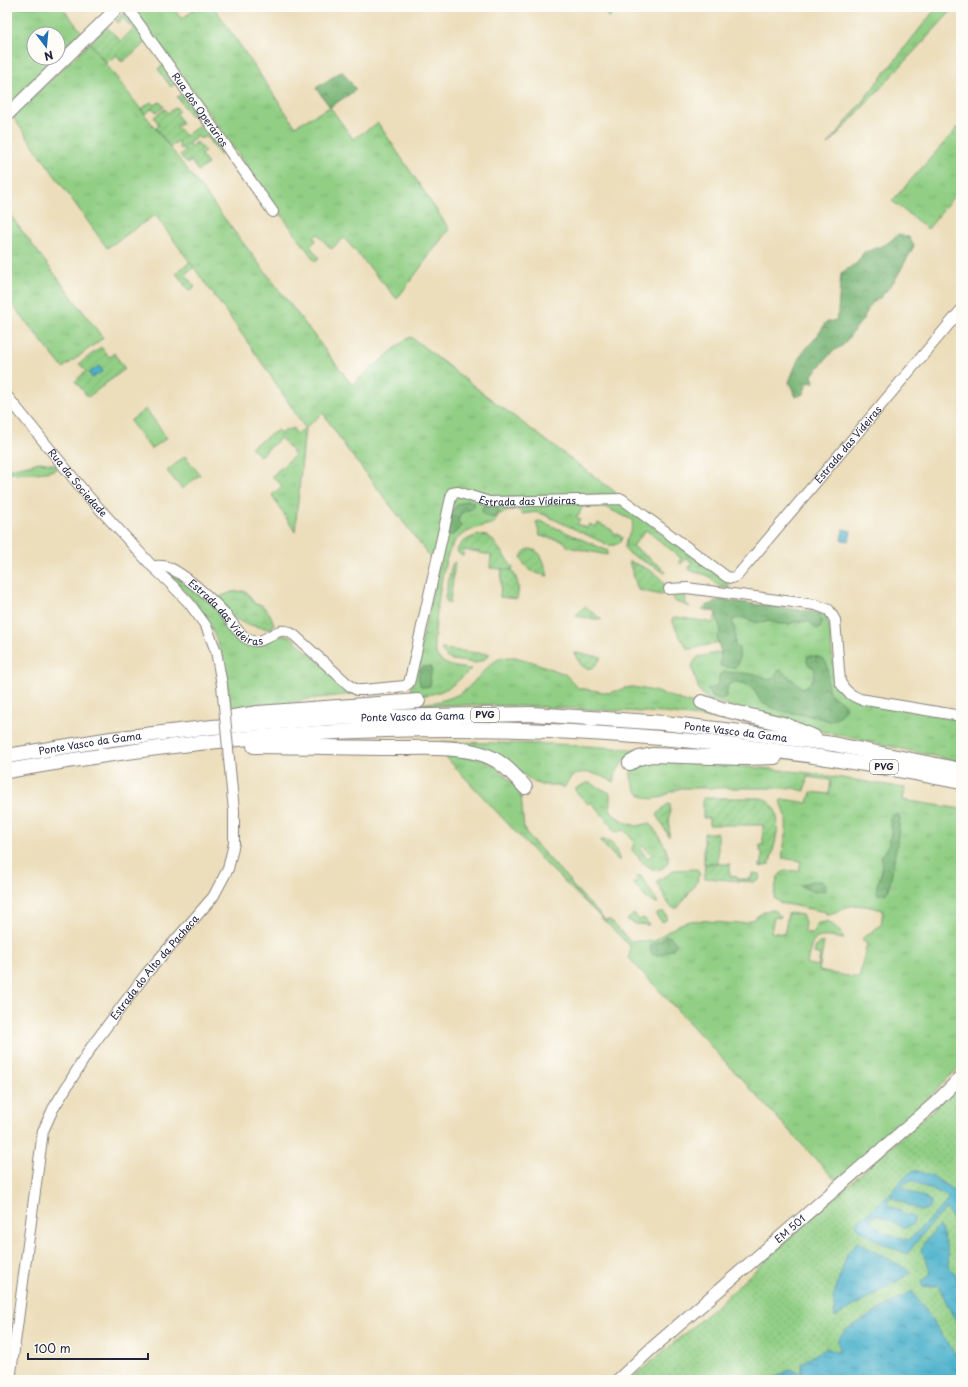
<svg xmlns="http://www.w3.org/2000/svg" width="968" height="1387" font-family="'Playpen Sans',sans-serif">
<style>
.grass{fill:url(#grass-tufts);stroke:#5a7860;fill-rule:evenodd}
.forest{fill:url(#forest-crowns);stroke:#4c6a56}
.wetland{fill:url(#wetland-marsh);stroke:#5a7860}
.park{fill:url(#park-dots);stroke:#5a7860}
.garden{fill:url(#garden-furrows);stroke:#5a7860}
.pitch{fill:#92cf85;stroke:#5a7860}
.water{fill:url(#water-ripples);stroke:#386a84;fill-rule:evenodd}
.lines{fill:none;stroke-linecap:round;stroke-linejoin:round}
.minor-casing{stroke:#87807b;stroke-width:12}
.major-casing{stroke:#87807b;stroke-width:14}
.highway-casing{stroke:#87807b;stroke-width:16}
.minor{stroke:#fff;stroke-width:10}
.major{stroke:#fff;stroke-width:12}
.highway{stroke:#fff;stroke-width:14}
.minor-bridge-casing{stroke:#87807b;stroke-width:12;stroke-linecap:butt}
.minor-bridge{stroke:#fff;stroke-width:10}
.labels{text-anchor:middle;stroke-width:4;stroke-linejoin:round;paint-order:stroke}
.shield{fill:#fdfcf7;stroke:#646373;stroke-width:1}
.shield-label{font-size:9px;font-weight:bold;fill:#22223b}
.street-label{font-size:10px;fill:#22223b;stroke:#fdfcf7}
</style>
<defs>
<pattern id="grass-tufts" width="24" height="20" patternUnits="userSpaceOnUse"><rect width="24" height="20" fill="#92cf85"/><path d="M3 7l-1-3M5 7V3M7 7l1-3M15 17l-1-3M17 17v-4M19 17l1-3" fill="none" stroke="#7eb174"/></pattern>
<pattern id="forest-crowns" width="20" height="18" patternUnits="userSpaceOnUse"><rect width="20" height="18" fill="#75b272"/><path d="M2 6a3 3 0 1 1 6 0M12 15a3 3 0 1 1 6 0" fill="none" stroke="#60905f"/></pattern>
<pattern id="wetland-marsh" width="20" height="14" patternUnits="userSpaceOnUse"><rect width="20" height="14" fill="#92cf85"/><path d="M1 5h8M5 5V1M11 12h8M15 12V8" fill="none" stroke="#7eb174"/></pattern>
<pattern id="park-dots" width="8" height="8" patternUnits="userSpaceOnUse"><rect width="8" height="8" fill="#92cf85"/><path d="M2 2h.1M6 6h.1" fill="none" stroke="#7eb174" stroke-width="1.8" stroke-linecap="round"/></pattern>
<pattern id="garden-furrows" width="10" height="10" patternUnits="userSpaceOnUse"><rect width="10" height="10" fill="#92cf85"/><path d="M-1 1l2-2M0 10L10 0M9 11l2-2" fill="none" stroke="#7eb174"/></pattern>
<pattern id="water-ripples" width="26" height="14" patternUnits="userSpaceOnUse"><rect width="26" height="14" fill="#4db2cc"/><path d="M2 4q2-2 4 0t4 0M15 11q2-2 4 0t4 0" fill="none" stroke="#4090a7"/></pattern>
</defs>
<rect width="100%" height="100%" fill="#fdfcf7"/>
<filter id="ink" filterUnits="userSpaceOnUse"><feTurbulence type="fractalNoise" baseFrequency=".025" numOctaves="2"/><feDisplacementMap in="SourceGraphic" scale="8" xChannelSelector="R" yChannelSelector="G"/><feConvolveMatrix kernelMatrix="1 2 1 2 8 2 1 2 1" color-interpolation-filters="sRGB"/></filter>
<filter id="wash" filterUnits="userSpaceOnUse"><feTurbulence type="fractalNoise" baseFrequency=".012" numOctaves="4" result="noise"/><feDisplacementMap in="SourceGraphic" scale="16" xChannelSelector="R" yChannelSelector="G"/><feGaussianBlur stdDeviation="0.9" result="paint"/><feColorMatrix in="noise" values="0 0 0 0 0 0 0 0 0 0 0 0 0 0 0 0 0 1.4 0 .05"/><feComposite in="paint" operator="in"/></filter>
<g filter="url(#wash)">
<rect width="100%" height="100%" fill="#ecdebb"/>
<!-- grass -->
<path class="grass" d="M7,7H62L84,35L7,111ZM34,34H58V58H34Z
M133,7H173L181,19L193,11L191,7H214L295,126L330,107L353,139L378,123L449,229L397,299L344,238L331,249L318,234L314,237L316,241L310,246L319,258L315,261L272,202Z
M601,7H619L609,18Z
M937,7H955L827,146Z
M90,43L352,385L405,340L411,337L484,394L614,491L617,495L489,500L456,487L434,562L347,449L323,413L305,428L295,532L272,495L282,486L272,476L295,455L281,438L260,456L251,447L278,430L280,433L293,428L296,434L305,428C258,354 207,285 155,215L107,248L12,116Z
M961,124V187L928,229L892,201Z
M7,211L103,338L63,368L7,298Z
M40,462C44,463 57,464 60,466C51,476 20,472 7,474V470Z
M457,495L622,503L728,583L730,589C725,588 719,587 715,583C712,580 711,576 706,575C698,572 696,574 688,569L692,562L686,558L681,564L679,562L681,558L646,530L633,546L663,569L666,573L628,553C618,542 636,532 632,520L605,507H582L579,515H577L576,517L580,519L577,524L587,528L589,524L596,527L598,523L612,530L613,532L622,537C621,544 615,546 608,545L545,515L537,512L521,514L522,512L516,509L499,514L494,523C480,527 465,530 455,541C441,558 436,620 434,642C434,666 453,667 471,669C451,688 442,695 413,696L411,689L454,498Z
M539,521L543,522L608,551L607,555L568,547L564,541L540,536L536,522Z
M455,562L450,603L447,602L445,597L452,564Z
M165,568L214,605L242,639L273,638L284,635L290,636L355,694L308,699L281,705L231,711C227,675 222,638 199,608C190,595 177,584 165,573Z
M685,591L686,603L690,607L676,602L673,599V596L676,592Z
M721,600L823,613C835,631 829,646 834,665C837,677 843,686 851,696L961,716V762L811,729L708,700L699,690L692,667L694,662L698,657L721,652L719,642L691,649H688L681,639L672,620L674,617H677L714,623L716,612L702,609L716,601Z
M585,606L601,619V620L575,616Z
M441,649L489,654H490L485,659L476,663L452,660L447,658Z
M515,657L533,662L565,674L578,688L610,693L625,688L633,687L654,691L750,723L664,713L542,707L488,705H413C431,703 449,701 464,691C475,683 489,661 502,658C506,657 511,657 515,657Z
M441,742L555,744L661,751L625,760L616,772L614,782C595,773 575,764 564,788L553,785H541L532,781L520,772Z
M443,754L481,759L495,766L515,785L521,795L524,829L530,838L569,880L572,885L605,920H610L630,941H655C660,936 665,933 672,929C676,927 679,924 683,923C700,916 725,926 744,923C756,921 763,906 776,911L780,917V918L774,917L771,932L784,934L788,914L790,913L802,915L805,922L804,932L814,933L816,924C820,922 824,923 828,921L839,930L844,939C815,935 813,933 807,964L818,966L820,955L814,953L816,946L819,943L824,942L819,971L859,978L867,944L862,940L863,938L881,925L883,910C873,908 862,904 851,906C841,908 837,914 826,914V912L780,903L774,898C774,894 775,890 776,885C778,870 785,870 799,871L801,861L782,858C785,836 791,821 780,801L783,799L808,803L811,792L829,794L831,780L807,777L805,791L792,788H681C674,790 668,794 661,797C642,804 631,789 631,772L636,767L649,761L720,764L810,773L905,788L903,800L961,809V1065L920,1107L836,1181L629,958L630,946L534,852Z
M586,783H590L610,793V809L615,816L629,824L637,826L650,823C655,831 667,846 668,856C669,860 668,864 664,867C651,877 640,858 632,850L634,841L624,830L615,832L611,828L613,827L591,802L588,804L576,792L575,789ZM643,846L652,854L648,858L640,849Z
M602,840C612,840 620,851 619,861L600,841Z
M697,869L700,875L697,878L698,880L678,908H673L670,906L657,883L658,880L668,875L674,870Z
M637,876H641L658,903C647,903 640,890 633,883L638,881Z
M660,912H664L667,915L666,920L662,922L655,914Z
M634,914L639,920L644,918L649,925L636,924L627,920Z"/>
<!-- forest -->
<path class="forest" d="M342,71L356,90L330,107L316,88Z
M898,234L909,237L914,246L895,280L880,298L871,304L863,319L842,346L832,352L812,375L814,382L807,383L803,394L796,397L789,382C793,372 797,360 804,351C813,340 819,336 825,323L836,320L838,312L841,273L857,263L864,252C878,248 888,245 898,234Z
M468,500L474,503L472,509L461,513L458,521L461,526L454,534L448,536L447,535L452,512L457,505Z
M483,506H497L499,512C495,520 489,518 483,514L482,510Z
M721,600L816,612C822,617 822,620 820,628L816,629L811,623L807,621L794,622L790,624H779L769,620L757,623L743,618L734,619L732,623L735,629V646L739,648C739,667 741,670 720,666L721,652L717,638L721,631L716,612L707,610L705,607L716,601Z
M808,656C841,656 820,680 831,695C833,699 838,698 841,701C843,702 844,704 845,706V710L836,719L829,721C809,713 786,715 766,705C760,702 758,697 755,691C752,683 741,683 734,682L728,685L726,696L722,699L713,698L707,689C711,688 715,688 717,685C722,678 715,673 726,672L755,674L771,680L778,671L781,670L802,688C812,684 814,679 815,669L809,665L807,660Z
M431,666L432,669L430,678L431,681L430,686L425,687L421,686C418,680 417,672 422,667Z
M898,814L900,818L897,843L889,889L886,893L877,894V885L881,875L882,856L888,847L892,830L890,824V818L893,815Z
M811,881H821L826,884V890L814,892L800,886Z
M665,936L671,937L676,943L673,949L660,955L652,954L650,951L651,945L660,941Z"/>
<!-- wetland -->
<path class="wetland" d="M244,591L250,596L255,604L262,605L270,614L274,624L270,629L245,624L234,618L217,598L232,592Z"/>
<!-- park -->
<path class="park" d="M502,568L512,570C518,580 520,588 517,599L500,597Z
M704,833H718V864H704Z
M961,1084V1380H630L711,1311L808,1221Z"/>
<!-- garden -->
<path class="garden" d="M123,13H126L147,42L122,62L117,55L106,63L90,43L107,27L121,41L133,29L123,18L117,23L115,20Z
M163,65L176,83L171,87L158,69Z
M183,93L225,152L220,155L206,136L200,139L198,136L188,144L190,147L197,142L205,151L201,155L208,164L198,171L191,161L187,164L180,155L185,151L183,148L181,149L178,145L180,144L178,141L170,147L156,128L159,125L154,117L165,109L168,113L176,107L179,111L176,113L182,123L177,127L185,136L200,125L193,115L191,116L177,97Z
M151,102L154,105L160,102L164,107L156,112L153,108L145,114L141,109Z
M190,262L194,267L185,274L195,287L189,291L176,273Z
M101,347L109,357L114,353L125,369L88,397L75,381L86,371L79,364Z
M480,535L487,536L492,539L513,568L512,570L490,568L491,555L479,553V552L464,550L463,556L459,554L457,551C460,541 471,537 480,535Z
M528,549C543,549 544,564 548,576C535,573 525,571 521,557L524,552Z
M629,561C643,567 667,574 665,593L661,595L638,590Z
M574,653H577L602,657L594,667C583,672 579,662 574,653Z
M703,798H759C761,798 766,799 768,801C786,815 774,845 770,863L768,865L760,867V864H762V852L760,851V845H763V825H709V818H703Z
M670,803V804L669,837L657,815L665,806Z
M705,864H730V876L738,877L739,879H751L752,873L759,874L760,877L759,880L754,882L704,878Z"/>
<!-- pitch -->
<path class="pitch" d="M146,409L167,438L151,449L130,421Z
M185,456L200,475L182,489L167,471Z"/>
<!-- water -->
<path class="water" d="M99,366L103,371L92,378L89,373Z
M843,529L851,531L849,541L841,540Z
M914,1170C933,1175 946,1185 961,1196V1232L957,1233L953,1219L946,1209L929,1226L907,1254L879,1242L856,1227L857,1221L868,1214L872,1209L889,1195L901,1180ZM910,1180L948,1197L946,1203L909,1240L887,1234L870,1221L872,1216L876,1214L905,1228L911,1226L914,1221L913,1217L892,1207L887,1204L888,1199L892,1197L921,1211L930,1208L931,1201L906,1190L903,1186L905,1183Z
M939,1226L943,1234L948,1252L949,1265L951,1270L955,1273L961,1293V1328L953,1316L938,1285L923,1287L921,1281L928,1277L931,1272L921,1250L923,1244Z
M857,1242L912,1272L835,1317L833,1298L847,1254Z
M912,1291L961,1362V1380H770L790,1370L802,1373V1363L826,1348L839,1353L838,1339L847,1329Z"/>
</g>
<g filter="url(#ink)">
<g class="lines">
<!-- minor casing -->
<g class="minor-casing">
<g id="minor">
<path id="s1" d="M127,7L273,212"/>
<path id="s2" d="M7,396L87,495L152,566L172,585L189,603L206,626L216,651L222,685"/>
<path id="s3" d="M152,566C157,566 163,565 167,567C184,573 214,601 226,615C232,622 238,633 246,638C263,649 272,628 286,631C288,631 292,634 294,635L350,686L357,690H363L405,686L409,683L411,675L452,493L458,492L489,502L622,499L727,577L732,578L737,576L961,310"/>
<path d="M669,589L687,588L816,605L829,610L835,620L840,682C845,691 850,695 860,699L961,716"/>
<path id="s4" d="M10,1380L43,1131L53,1109L92,1046L146,974L213,897L228,869L234,843V811L231,780"/>
</g>
</g>
<!-- major casing -->
<g class="major-casing">
<g id="major">
<path d="M7,115L118,7"/>
<path id="s5" d="M618,1380L651,1349L935,1103L961,1077"/>
</g>
</g>
<!-- highway casing -->
<g class="highway-casing">
<g id="highway">
<path d="M702,702L722,709L783,724L814,737"/>
<path d="M233,717L258,713L418,701"/>
<path d="M254,746C302,746 349,748 397,748C424,748 461,746 485,755C502,761 513,774 525,787"/>
<path id="s6" d="M7,756L111,739L213,727L331,718L532,714L664,723L733,731L833,744L961,770"/>
<path d="M630,763L639,758L652,755L743,758L775,757"/>
<path d="M7,771C110,753 214,739 318,733C534,720 750,739 961,782"/>
</g>
</g>
<!-- minor -->
<use href="#minor" class="minor"/>
<!-- major -->
<use href="#major" class="major"/>
<!-- highway -->
<use href="#highway" class="highway"/>
<!-- minor-bridge casing -->
<g class="minor-bridge-casing">
<path id="minor-bridge" d="M222,685L231,780"/>
</g>
<!-- minor-bridge -->
<use href="#minor-bridge" class="minor-bridge"/>
</g>
</g>
<g class="labels">
<!-- shield labels -->
<g class="shield">
<rect x="471" y="708" width="28" height="14" rx="3"/>
<rect x="870" y="760" width="28" height="14" rx="3"/>
</g>
<g class="shield-label">
<text x="485" y="718">PVG</text>
<text x="884" y="770">PVG</text>
</g>
<!-- street labels -->
<g class="street-label">
<text dy="4" stroke="none"><textPath href="#s1" startOffset="126">Rua dos Operários</textPath></text>
<text dy="4" stroke="none"><textPath href="#s3" startOffset="991">Estrada das Videiras</textPath></text>
<text dy="4" stroke="none"><textPath href="#s2" startOffset="112">Rua da Sociedade</textPath></text>
<text dy="4" stroke="none"><textPath href="#s3" startOffset="583">Estrada das Videiras</textPath></text>
<text dy="4" stroke="none"><textPath href="#s3" startOffset="91">Estrada das Videiras</textPath></text>
<text dy="4" stroke="none"><textPath href="#s6" startOffset="408">Ponte Vasco da Gama</textPath></text>
<text dy="4" stroke="none"><textPath href="#s6" startOffset="732">Ponte Vasco da Gama</textPath></text>
<text dy="4" stroke="none"><textPath href="#s6" startOffset="84">Ponte Vasco da Gama</textPath></text>
<text dy="4" stroke="none"><textPath href="#s4" startOffset="450">Estrada do Alto da Pacheca</textPath></text>
<text dy="4" stroke="none"><textPath href="#s5" startOffset="229">EM 501</textPath></text>
</g>
</g>
<!-- margin -->
<rect width="968" height="1387" fill="none" stroke="#fdfcf7" stroke-width="24"/>
<!-- north arrow -->
<g transform="translate(46 46) rotate(164)"><circle r="19" fill="#fdfcf7" stroke="#a5a5ac"/>
<path d="M0-3L7 15L0 10L-7 15Z" fill="#1f6fb2"/>
<text y="-6" font-size="11" font-weight="bold" text-anchor="middle" fill="#22223b">N</text>
</g>
<!-- scale -->
<path d="M28 1353v6h120v-6" fill="none" stroke="#22223b" stroke-width="2"/>
<text x="34" y="1353" font-size="12" fill="#22223b" stroke="#fdfcf7" stroke-width="3" paint-order="stroke">100 m</text>
</svg>
